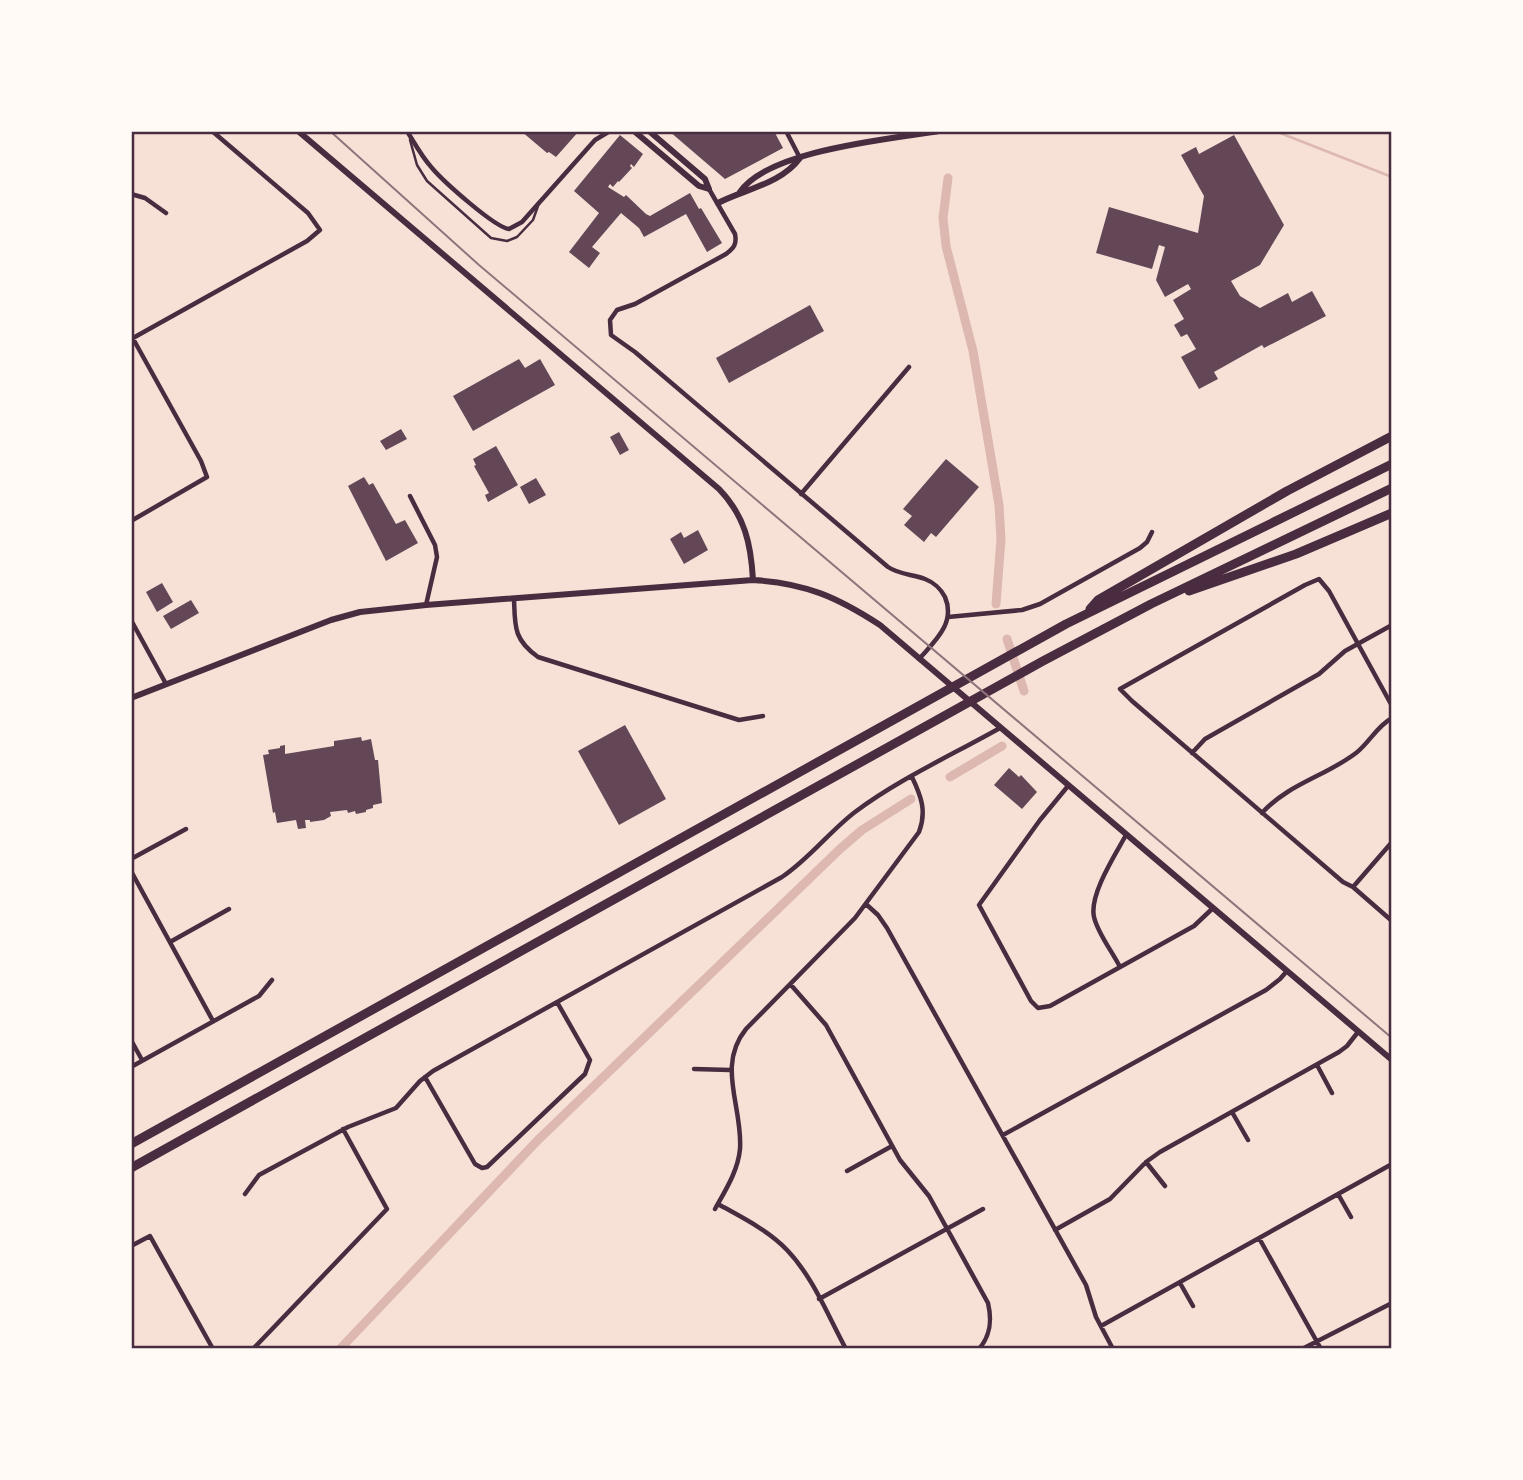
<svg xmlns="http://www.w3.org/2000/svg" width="1523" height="1480" font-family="Inter,sans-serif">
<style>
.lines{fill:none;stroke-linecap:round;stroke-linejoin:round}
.stream{stroke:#dcb8b0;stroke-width:2.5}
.canal{stroke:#dcb8b0;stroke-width:9}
.building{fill:#644757}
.service{stroke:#4a2c40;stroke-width:2.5}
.minor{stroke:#4a2c40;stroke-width:4.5}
.tertiary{stroke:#4a2c40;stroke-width:6}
.motorway{stroke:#4a2c40;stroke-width:9}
.tram{stroke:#8f747c;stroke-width:2}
.neatline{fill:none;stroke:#4a2c40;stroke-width:2.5}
</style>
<rect width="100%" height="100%" fill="#f7e1d7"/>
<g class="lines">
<!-- stream -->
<path class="stream" d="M1275,131L1392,177"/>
<!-- canal -->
<path class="canal" d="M948,178L943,218L946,246L973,351L999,505L1001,539L996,604
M1007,639L1024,691
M950,777L1002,746
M340,1349L538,1140L840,849L862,830L911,799"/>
</g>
<!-- building -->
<path class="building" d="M521,131H579L556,157L549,152L547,153Z
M669,131H774L783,148L725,179Z
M620,135L643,154L634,167L631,164L630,166L632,168L619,182L618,181L613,187L610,184L608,187L624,197L626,195L646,214L650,216L690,193L699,209L701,208L722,243L707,252L686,214L644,237L639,228L621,213L592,247L600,253L589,268L569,252L599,213L574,191Z
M1234,135L1284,225L1260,265L1231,281L1240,296L1260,308L1288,293L1292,302L1312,291L1326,316L1264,348L1262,345L1214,372L1218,379L1199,389L1181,357L1196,349L1187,334L1181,337L1174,325L1184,319L1173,300L1191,289L1188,284L1165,297L1156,280L1165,247L1159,245L1152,269L1096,253L1109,207L1198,233L1204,196L1181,155L1196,147L1199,154Z
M810,305L824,331L729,383L716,358Z
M519,359L525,368L540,359L555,385L473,431L453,396Z
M401,429L407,439L386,450L380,441Z
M619,432L629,450L620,455L610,437Z
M496,446L518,485L488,502L485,495L489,493L474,466L476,465L473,459Z
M946,459L979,487L936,537L931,533L924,542L904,525L912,516L903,509Z
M364,477L369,485L373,483L396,524L405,520L418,543L386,561L348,486Z
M536,478L546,495L529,504L520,487Z
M698,530L708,550L684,564L670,539L681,532L684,538Z
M162,583L173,602L157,612L146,592Z
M191,600L199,613L171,629L163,616Z
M625,725L666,799L619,825L578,751Z
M361,737L362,741L371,739L375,760H378L382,803L373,805V808L366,810V812L356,814L355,811L348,813L347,810L330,812L331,816L324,820L310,822V820H305L306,828L298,829L296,820L277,823L275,812L273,813L263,755L269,754L268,750L280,748V746L285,745V754L334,746V741Z
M1009,768L1019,777L1021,775L1037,792L1022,809L994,785Z"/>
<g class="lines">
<!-- service -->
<path class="service" d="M410,140L417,165L427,181L491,238L507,241L517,237L533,220L538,206"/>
<!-- minor -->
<path class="minor" d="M407,131C415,144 422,157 432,168C443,181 494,227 509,229L522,222L595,140L610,131
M786,131L800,158
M709,189L735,234C737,244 734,248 726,254L635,304L617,310L610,320L611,335L635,352L888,567C900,575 912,574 925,579C933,582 941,589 945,597C956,623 935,641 919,659
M131,194L145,198L166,213
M131,335L201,461L207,477L131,521
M133,338L307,241L320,230L308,213L212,131
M801,494L909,367
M410,496L435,545L437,557L426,605
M514,598C515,626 513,639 538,657L739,720L763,716
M948,617L1022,610L1040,604L1140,548L1147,542L1152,532
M131,620L166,684
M1392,706L1329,591L1319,579L1305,585L1120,689L1132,701L1343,882L1353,887L1392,921
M1192,753L1205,739L1319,674L1345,651L1392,625
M1068,786L1040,820L979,905L1031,1001L1038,1008L1050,1006L1194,926L1213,908
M1262,813C1288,784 1326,776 1356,753C1370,742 1376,727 1392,718
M131,859L186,829
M131,871L213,1021
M1353,887L1392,842
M867,905L878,915L887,928L1086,1285L1096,1317L1113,1349
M170,942L229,909
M1120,967C1112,951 1098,934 1094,917C1089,895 1115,855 1126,835
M791,985L826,1025L900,1160L929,1196L988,1303C992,1320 991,1335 979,1349
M131,1040L142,1060
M1317,1065L1332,1093
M131,1067L259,996L272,980
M694,1069L730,1070
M425,1077L475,1164L482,1168L487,1167L585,1074L590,1060L557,1002
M1232,1112L1248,1140
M1003,1135L1266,990L1280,979L1287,971
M1146,1162L1165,1186
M847,1171L892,1146
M245,1194L259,1175L348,1127L396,1108L420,1081L433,1071L782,877C809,859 829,832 855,812C899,779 952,755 1000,728
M1338,1194L1351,1217
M718,1204C741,1217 768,1230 787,1250C813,1277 828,1316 846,1349
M715,1209C725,1191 738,1171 740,1149C743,1107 716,1066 746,1029L855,918L919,832C927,811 921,796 912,777
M1055,1230L1110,1199L1146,1162L1160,1152L1339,1052L1347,1046L1358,1032
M1259,1238L1321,1349
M131,1246L150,1236L213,1349
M1180,1283L1193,1306
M819,1299L983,1209
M1101,1326L1392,1164
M253,1349L387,1209L343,1129
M1302,1349L1392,1303"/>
<!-- tertiary -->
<path class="tertiary" d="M298,131L719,489C745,516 751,544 753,580
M634,131L699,186L709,189
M649,131L705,179L709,189
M740,192C768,150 890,139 939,131
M718,203C745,189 781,184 800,158
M131,698L331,620L360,612L426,605L753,580C805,583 837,597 880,625L1392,1060"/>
<!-- motorway -->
<path class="motorway" d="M1189,591L1296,554L1392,513
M1090,609L1098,600L1287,491L1392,436
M131,1144L1066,624L1392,464
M131,1168L1043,661L1151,604L1392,488"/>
<!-- tram -->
<path class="tram" d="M330,131L479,265L1392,1038"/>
</g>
<!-- border -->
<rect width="1523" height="1480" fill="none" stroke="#fffaf5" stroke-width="266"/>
<rect x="133" y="133" width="1257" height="1214" class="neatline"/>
</svg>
